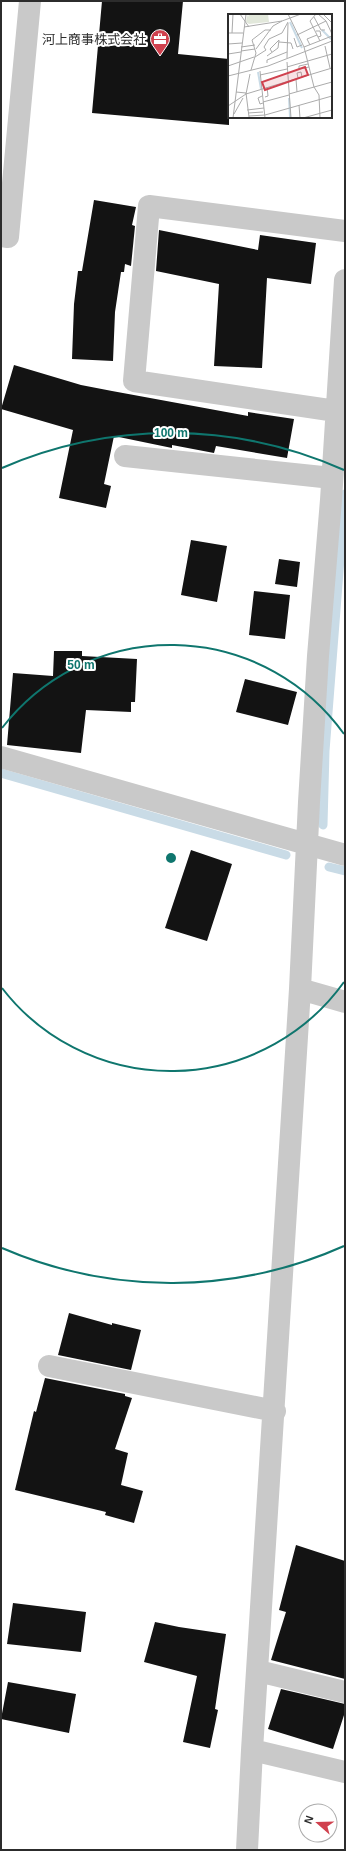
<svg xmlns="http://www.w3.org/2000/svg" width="346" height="1851" font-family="Helvetica,'Noto Sans JP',sans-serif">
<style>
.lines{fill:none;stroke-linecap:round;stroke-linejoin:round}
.stream{stroke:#c9dbe6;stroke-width:9}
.building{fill:#131313}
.minor{stroke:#c9c9c9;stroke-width:22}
.ring{fill:none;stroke:#0f766e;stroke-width:2}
.labels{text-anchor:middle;stroke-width:4;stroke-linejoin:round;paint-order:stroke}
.poi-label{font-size:13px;fill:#2c2c2c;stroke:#fff;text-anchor:end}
.inset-river{fill:none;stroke:#c9dbe6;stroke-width:2}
.inset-road{fill:none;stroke:#ababab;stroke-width:1}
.view{fill:#d0414e;fill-opacity:0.15;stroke:#d0414e;stroke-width:2}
.inset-edge{fill:none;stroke:#2c2c2c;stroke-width:2}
.centre{fill:#0f766e;stroke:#fff;stroke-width:2}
.ring-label{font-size:12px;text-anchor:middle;font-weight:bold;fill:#0f766e;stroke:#fff;stroke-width:4;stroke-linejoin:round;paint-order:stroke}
</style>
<rect width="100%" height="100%" fill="#fff"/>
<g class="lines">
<!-- stream -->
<path class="stream" d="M1,773L286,855
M323,825L325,751L345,494
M329,867L345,871"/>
</g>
<!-- building -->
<path class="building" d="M102,1H183L178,54L229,59V125L92,113Z
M94,200L136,207L132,225L135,226L131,266L125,264L124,272H121L115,312L113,361L72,359L74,304L78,271H82Z
M159,230L258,250L260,235L316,243L311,284L267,278L262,368L214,366L219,284L156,271Z
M14,365L81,385L112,391L248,416V412L294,419L287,458L216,446L214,453L172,445V448L114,436L104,484L111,486L106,508L59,498L73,430L1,409Z
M191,540L227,546L217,602L181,595Z
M279,559L300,562L297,587L275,584Z
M254,591L290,595L285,639L249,635Z
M54,651H82V656L137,659L135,702H131V712L86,710L81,753L7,745L13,673L53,676Z
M245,679L297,692L288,725L236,712Z
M191,850L232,864L207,941L165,928Z
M69,1313L112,1325V1323L141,1330L131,1370L58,1355Z
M45,1378L125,1394V1396L132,1398L115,1449L128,1453L121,1485L143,1491L134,1523L105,1515L106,1512L15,1490L34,1411L36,1412Z
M296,1545L345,1561V1679L271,1660L286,1612L279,1610Z
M13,1603L86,1612L81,1652L7,1644Z
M155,1622L179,1627L226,1634L215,1709L218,1710L210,1748L183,1742L197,1676L144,1662Z
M8,1682L76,1694L69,1733L1,1719Z
M281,1689L345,1704V1712L333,1749L268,1729Z"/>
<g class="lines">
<!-- minor -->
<path class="minor" d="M1,236L8,237L30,1
M336,411L134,381L149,206L345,231
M125,456L332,478
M1,757L345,855
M300,989L345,1002
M49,1366L275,1411
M258,1671L345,1692
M252,1750L345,1772
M247,1850L252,1750L300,989L309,802L318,656L331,500L345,280"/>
</g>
<!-- distance rings -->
<g class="ring">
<path d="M344 982A213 213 0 0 1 2 988M2 728A213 213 0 0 1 344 734"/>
<path d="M344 1246A425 425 0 0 1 2 1248M2 468A425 425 0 0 1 344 470"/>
</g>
<!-- icons -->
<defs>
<g id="office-pin" transform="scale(1)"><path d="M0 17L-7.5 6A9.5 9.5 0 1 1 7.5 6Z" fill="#d0414e" stroke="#fff"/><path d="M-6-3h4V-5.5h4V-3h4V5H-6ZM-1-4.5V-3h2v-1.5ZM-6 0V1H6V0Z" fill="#fff"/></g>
</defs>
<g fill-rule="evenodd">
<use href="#office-pin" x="160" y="39"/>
</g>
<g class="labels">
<!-- poi labels -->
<g class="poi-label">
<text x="146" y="44">河上商事株式会社</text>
</g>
</g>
<!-- overview -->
<g transform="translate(228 14)">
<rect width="104" height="104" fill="#fff"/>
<path d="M19,0L20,3L21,0H40L41,8L21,10L18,8Z" fill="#e2e8db"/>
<path class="inset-river" d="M62,8L74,34M94,16L103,25M30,58L33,75M61,84L62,103"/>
<path class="inset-road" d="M12,0L21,13M60,0L76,33L86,73L91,81L92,104M88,0L82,7L92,27M90,0L98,7L104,20M95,0L104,9M86,3L93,16H97M16,13L54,7L73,0M88,17H92L93,22L90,23M0,19H15M4,19L5,0M69,21L98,7M66,24L69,33L74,31M51,28L63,29L65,35M0,30L14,29M82,31L79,25L89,21M97,32L102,54M13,33L27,31M76,33L104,22M28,35L45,12L54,7M13,37L27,35M0,40L13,38M39,42L50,34L51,26L42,35L44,38M27,43L38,36L36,33L41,25L54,19L60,8M59,44L60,9M59,48L63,104M39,49V46L59,38M80,50L71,52V55L81,53M0,52L26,43M59,53L104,40M23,56L28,39L24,26L37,16H43M32,57L37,104M32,61L59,55M0,62L40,52L104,27M70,64L69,59L73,58L74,63M68,65L69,78M8,78L18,79L21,103M18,80L104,54M61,80L104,68M34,82L30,84L32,90L35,89M37,83L40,82L39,73M35,88L61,81M71,91L72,104M0,92L18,80L22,60M19,96L36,94M20,99L35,98M6,100L15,84M21,102L37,101L104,82M5,104L18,0M75,104L104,96"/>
<path class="view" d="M77,53L80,61L37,76L34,68Z"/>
<rect width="104" height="104" class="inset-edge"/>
</g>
<circle cx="171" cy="858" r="6" class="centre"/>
<g class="ring-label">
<text x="171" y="437">100 m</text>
<text x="81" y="669">50 m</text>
</g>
<!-- border -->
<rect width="346" height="1851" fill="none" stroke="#2c2c2c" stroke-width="4"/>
<!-- north arrow -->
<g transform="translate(318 1823) rotate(290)"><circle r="19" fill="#ffffff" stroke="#ababab"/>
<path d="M0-3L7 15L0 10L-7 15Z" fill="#d0414e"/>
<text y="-6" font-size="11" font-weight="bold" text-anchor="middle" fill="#2c2c2c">N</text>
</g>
</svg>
